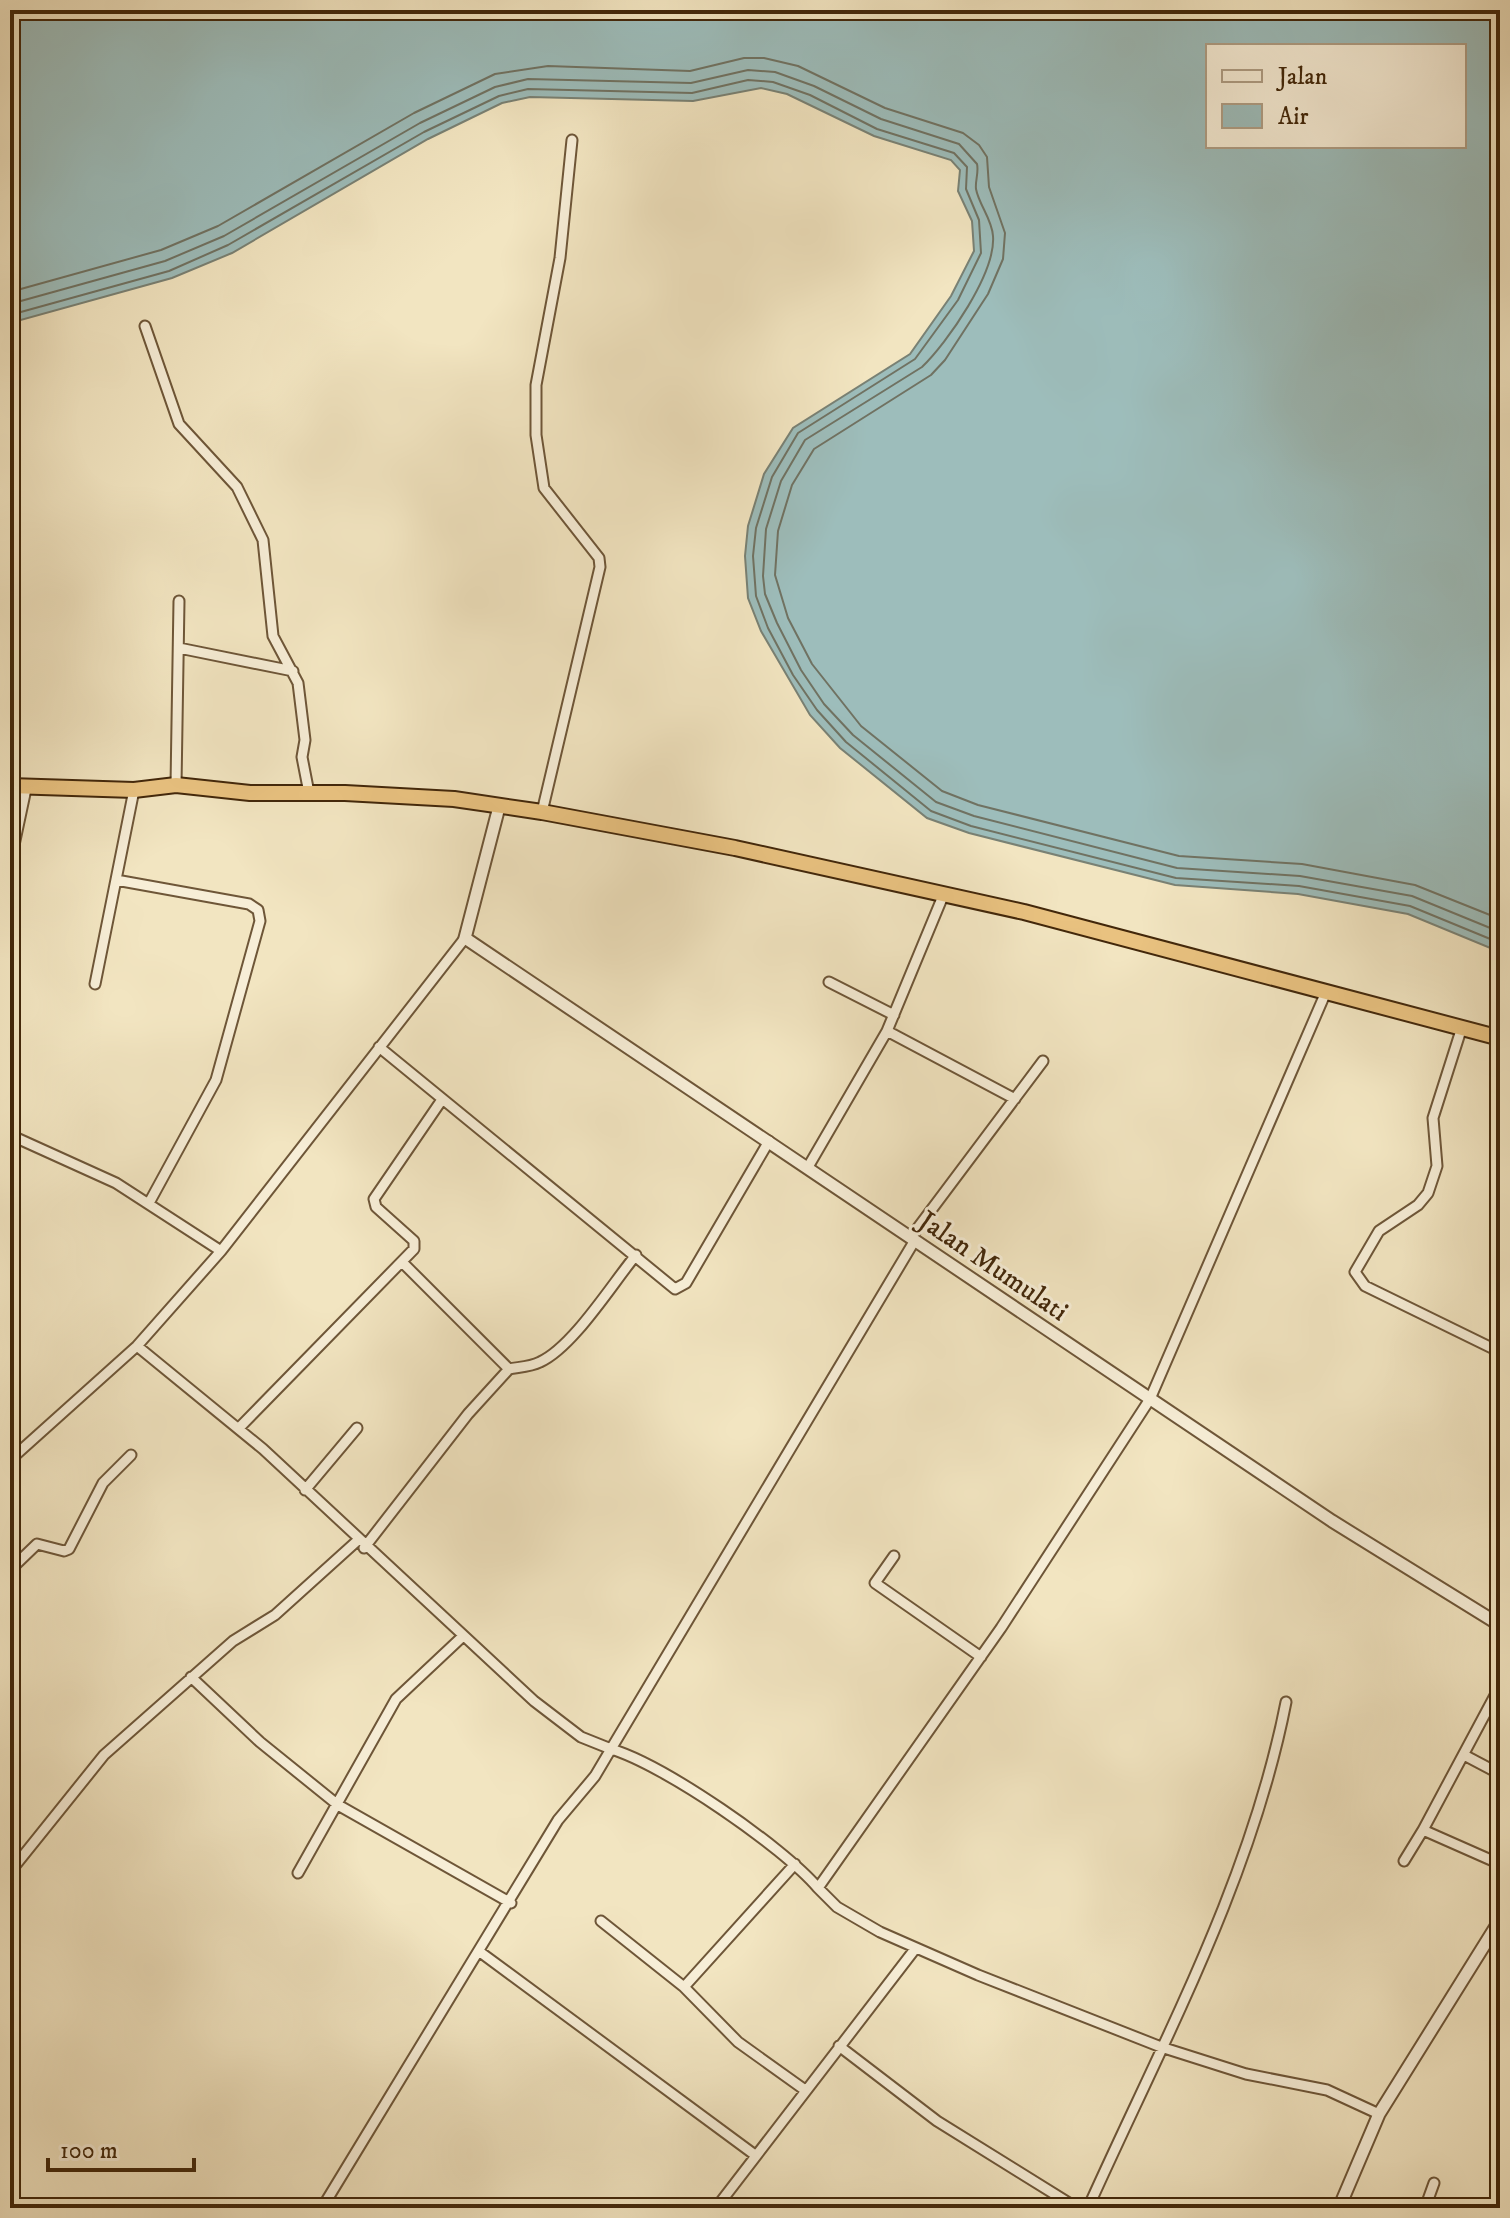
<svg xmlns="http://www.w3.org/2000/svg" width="1510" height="2218" font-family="'IM FELL DW Pica',serif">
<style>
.water{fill:#9dbdbb;stroke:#798174;stroke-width:2;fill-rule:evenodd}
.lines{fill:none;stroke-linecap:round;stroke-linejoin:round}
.shore{stroke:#707262;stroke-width:2}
.minor-casing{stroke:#6e5638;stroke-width:13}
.tertiary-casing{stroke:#6e5638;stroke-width:15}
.trunk-casing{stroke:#42270a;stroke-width:18}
.minor{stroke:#f7eed7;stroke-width:9}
.tertiary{stroke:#f7eed7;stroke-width:11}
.trunk{stroke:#e9c280;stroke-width:14}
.labels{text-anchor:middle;stroke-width:6;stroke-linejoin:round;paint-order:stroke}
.street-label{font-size:28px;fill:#42270a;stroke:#f7eed7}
</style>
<rect width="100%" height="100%" fill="#f2e5c1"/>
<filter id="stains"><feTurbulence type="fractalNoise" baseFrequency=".0025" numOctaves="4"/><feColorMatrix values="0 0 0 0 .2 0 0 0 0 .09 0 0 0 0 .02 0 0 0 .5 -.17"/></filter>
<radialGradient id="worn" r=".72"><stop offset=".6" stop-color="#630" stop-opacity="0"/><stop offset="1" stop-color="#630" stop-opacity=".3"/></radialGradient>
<!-- water -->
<path class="water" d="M10,10H1500V952L1408,914L1298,894L1175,885L969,833L927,818L840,748L810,715L761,631L748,598L745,556L748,526L764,474L793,428L910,354L951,296L974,251L972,221L958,191L960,170L951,160L874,136L787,94L761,88L693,101L530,97L502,103L428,139L232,253L172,278L10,323ZM1208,46H1464V146H1208Z"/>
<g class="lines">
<!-- shore -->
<path class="shore" d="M10,292L161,250L218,226L414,113L495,74L548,66L690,71L744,58H764L798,66L885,108L963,133L979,145L987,157L989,187L1005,233L1003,259L988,294L945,360L931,375L814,449L792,485L778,531L775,575L788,618L812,664L861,726L942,791L978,805L1179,856L1302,864L1415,885L1500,919
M10,304L165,261L224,236L420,123L495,87L528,79L691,83L748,70L775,72L814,86L881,119L959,144L977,164C979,172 975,181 976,189C979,205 992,219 993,236C996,273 947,343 922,367L805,440L781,481L766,529L763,576L765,594L777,623L801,670L824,704L853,735L936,802L974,816L1177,868L1300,876L1412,896L1500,932
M10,315L169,271L228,245L424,132L499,96L528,89L692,93L748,80L773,82L810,95L877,129L954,153L967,167L966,189L979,220L981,253L958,300L915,359L798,433L772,477L756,528L753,556L756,596L768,628L793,675L817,710L846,742L931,811L971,826L1176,878L1299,886L1410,906L1500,943"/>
<!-- minor casing -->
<g class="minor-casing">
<path id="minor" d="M145,326L179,424L237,487L263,540L273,636L298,683L305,740L302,757L309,793
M179,648L293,671
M176,785L179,601
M542,812L600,567L599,558L544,488L536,435V385L560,258L572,140
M10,864L26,789
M116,880L249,904L258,910L260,921L216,1080L149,1203
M829,982L894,1015
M95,984L134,790
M1326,992L1150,1399L1001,1628L818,1888L837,1907L880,1932L978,1975L1161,2047L1246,2074L1327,2090L1379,2114
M1462,1027L1433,1118L1437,1166L1428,1193L1418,1205L1379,1231L1355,1272L1365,1286L1500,1352
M887,1031L1015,1099
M379,1047L675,1289L686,1283L769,1141
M10,1135L116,1183L221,1251
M808,1167L887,1031L943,896
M911,1237L1043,1061
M137,1346L263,1449L534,1701L581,1737L611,1749L915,1240
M509,1369C519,1367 530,1367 540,1362C573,1347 612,1284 636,1255
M239,1428L414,1249V1241L376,1207L374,1199L441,1101
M10,1460L137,1346L221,1251L465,938
M305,1490L357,1428
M364,1548L468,1414L509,1369L402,1262
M894,1556L875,1583L981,1657
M10,1570L37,1544L64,1551L69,1549L103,1483L131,1455
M191,1677L260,1742L338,1805L511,1903
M1500,1686L1423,1830L1500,1864
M1464,1755L1500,1774
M1404,1861L1423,1830
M10,1872L104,1755L233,1641L275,1615L357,1541
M298,1873L396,1699L462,1637
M601,1921L684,1987L738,2042L805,2090
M480,1952L755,2155
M684,1987L795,1864
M839,2046L937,2121L1077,2208
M322,2208L558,1820L595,1776L611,1749C664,1765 782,1846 818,1888
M716,2208L915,1949
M1088,2208C1162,2043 1251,1881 1286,1702
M1425,2208L1434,2183"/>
</g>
<!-- tertiary casing -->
<g class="tertiary-casing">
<path id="tertiary" d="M499,807L465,938L1332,1521L1500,1625
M1339,2208L1379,2114L1500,1920"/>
</g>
<!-- trunk casing -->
<g class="trunk-casing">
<path id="trunk" d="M10,786L134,790L176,785L250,793H345L454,799L542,812L735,848L1024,912L1500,1038"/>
</g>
<!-- minor -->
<use href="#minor" class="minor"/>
<!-- tertiary -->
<use href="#tertiary" class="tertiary"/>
<!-- trunk -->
<use href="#trunk" class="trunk"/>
</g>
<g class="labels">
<!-- street labels -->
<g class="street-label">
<text transform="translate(994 1265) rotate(34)" y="10">Jalan Mumulati</text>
</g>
</g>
<!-- margin -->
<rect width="1510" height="2218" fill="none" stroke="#f2e5c1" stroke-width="40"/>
<rect x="12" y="12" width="1486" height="2194" fill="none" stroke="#42270a" stroke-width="4"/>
<rect x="20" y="20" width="1470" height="2178" fill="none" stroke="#42270a" stroke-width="2"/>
<!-- legend -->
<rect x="1206" y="44" width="260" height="104" fill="#f7eed7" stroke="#af9e85" stroke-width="2"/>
<rect x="1222" y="70" width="40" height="12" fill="#f7eed7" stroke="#af9e85" stroke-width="2"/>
<text x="1278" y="84" font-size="24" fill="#42270a">Jalan</text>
<rect x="1222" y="104" width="40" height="24" fill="#9dbdbb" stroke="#af9e85" stroke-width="2"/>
<text x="1278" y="124" font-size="24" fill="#42270a">Air</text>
<!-- scale -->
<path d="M48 2158v12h146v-12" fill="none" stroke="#42270a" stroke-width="4"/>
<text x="60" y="2158" font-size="24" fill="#42270a" stroke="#f7eed7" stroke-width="6" paint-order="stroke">100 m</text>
<rect width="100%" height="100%" filter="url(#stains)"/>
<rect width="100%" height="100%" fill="url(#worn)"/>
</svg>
